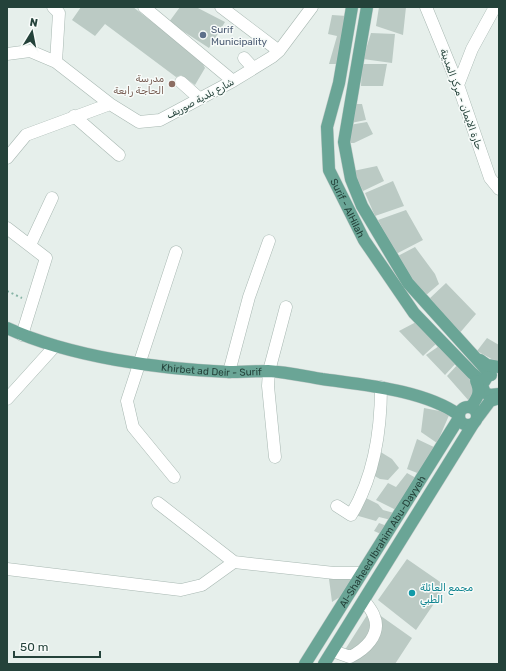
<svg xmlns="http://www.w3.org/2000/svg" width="506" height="671" font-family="Rubik,'Noto Sans Arabic',sans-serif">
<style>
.building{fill:#bbcac4}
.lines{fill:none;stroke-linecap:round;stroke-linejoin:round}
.minor-casing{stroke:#a8b8b2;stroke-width:13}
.major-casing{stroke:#c2cac8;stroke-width:13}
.path{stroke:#86b3a5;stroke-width:2;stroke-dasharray:2 3;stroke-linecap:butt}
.minor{stroke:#fff;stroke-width:12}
.major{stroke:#6aa596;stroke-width:12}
.service-dot{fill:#5c6f8a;stroke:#f7fbf9;stroke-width:1.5}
.education-dot{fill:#8d6e63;stroke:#f7fbf9;stroke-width:1.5}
.culture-dot{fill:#0f9aa8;stroke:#f7fbf9;stroke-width:1.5}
.labels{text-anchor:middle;stroke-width:3;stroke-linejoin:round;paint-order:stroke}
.service-label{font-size:10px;fill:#4e5e75;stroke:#f7fbf9;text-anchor:start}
.education-label{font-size:10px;fill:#785e54;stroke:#f7fbf9;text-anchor:end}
.street-label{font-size:10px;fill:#24423a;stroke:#f7fbf9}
.culture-label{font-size:10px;fill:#0d838f;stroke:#f7fbf9;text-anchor:start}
</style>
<rect width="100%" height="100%" fill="#e6efeb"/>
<!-- building -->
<path class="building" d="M81,7H133L201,60L205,68L195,85L181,75L176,77L105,24L95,36L72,20Z
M180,7H196L225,22L209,48L169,22Z
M379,7H406L403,35L376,26Z
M332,15L347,16L341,64H329L337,36L328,34Z
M371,33L395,34L392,63L363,59Z
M362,64H387L383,86H361Z
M353,104H362L366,120L351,123Z
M367,122L373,134L354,143H349V125Z
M377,166L384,181L363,191L353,171Z
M393,181L404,206L375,216L365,193Z
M406,210L423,240L396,254L378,220Z
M415,247L435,274L439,284L425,296L396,257Z
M446,283L476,314L458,335L428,300Z
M418,321L437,343L423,356L399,331Z
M487,338L499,345V363L477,351Z
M442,344L458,361L445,375L426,355Z
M459,363L477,387L469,401L447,376Z
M424,408L450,413L437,443L421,432Z
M417,439L436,448L420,474L407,469Z
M379,451L392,459L399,468L388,480L380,479L371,474Z
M407,473L416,478L398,511L376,500L388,483L396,487Z
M364,497L378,504L383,510L394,513L391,520L379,517L376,521L355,515Z
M379,523L387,526L381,534L374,531Z
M407,559L446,586L416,630L378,600Z
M352,578L343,595L332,602L329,579Z
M371,609L412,638L395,664H350L341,656Z"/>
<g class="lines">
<!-- minor casing -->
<g class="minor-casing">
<path id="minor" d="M53,7L59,13L56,62L110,104
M144,7L233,81
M221,7L279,51
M426,7L458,85L490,178L499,189
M7,54L30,51L56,62
M244,58L253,68
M181,82L200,99
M458,85L472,49L495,7
M74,116L119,155
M7,158L26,135L110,104L139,122L160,120L233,81L272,57L279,51L312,7
M7,228L46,258L22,335
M30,245L52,198
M229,372L249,297L269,241
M7,399L55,346
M275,457L268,386L269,371L286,307
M174,477L133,427L127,401L176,252
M158,503L234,562L334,573H362
M337,506L351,515C374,477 381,431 381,387
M7,569L181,590L202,585L234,562
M333,651L350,657C364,650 382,635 374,616C372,610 367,605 364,600"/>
</g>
<!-- major casing -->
<g class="major-casing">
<g id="major">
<path id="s1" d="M352,7L339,83L327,127L329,170L364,240L414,313L472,373L483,382"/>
<path d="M367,7L344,142L351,179L362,206L408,283L491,375"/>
<path id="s2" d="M7,328C70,357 159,369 229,372C242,372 255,371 268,371C286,372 304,376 322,379C364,385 424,390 459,415"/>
<path d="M480,360L487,365L499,367"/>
<path d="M487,377L482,385L485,393L490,395L499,394"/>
<circle cx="468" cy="416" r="9"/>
<path d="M471,407C478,397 481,392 476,381"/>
<path d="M478,417L490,401L499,398"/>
<path id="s3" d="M305,664L459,418"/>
<path d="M324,664L473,424"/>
</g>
</g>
<!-- path -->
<path class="path" d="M7,291L22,298"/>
<!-- minor -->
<use href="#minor" class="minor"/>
<!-- major -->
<use href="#major" class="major"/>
</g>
<!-- markers -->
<circle class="service-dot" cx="203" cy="35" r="4"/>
<circle class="education-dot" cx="172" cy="84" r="4"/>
<circle class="culture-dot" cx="412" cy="593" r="4"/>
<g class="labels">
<!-- service labels -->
<g class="service-label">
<text x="211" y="33">Surif<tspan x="211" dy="12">Municipality</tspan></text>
</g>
<!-- education labels -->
<g class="education-label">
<text x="164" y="82">مدرسة<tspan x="164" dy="12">الحاجة رابعة</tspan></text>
</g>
<!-- street labels -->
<g class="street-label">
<text transform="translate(200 98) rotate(-28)" y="4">شارع بلدية صوريف</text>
<text transform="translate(462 99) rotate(70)" y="4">حارة الايمان - مركز المدينة</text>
<text dy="4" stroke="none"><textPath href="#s1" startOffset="208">Surif - AlHilah</textPath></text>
<text dy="4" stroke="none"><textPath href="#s2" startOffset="210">Khirbet ad Deir - Surif</textPath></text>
<text dy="4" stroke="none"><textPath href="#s3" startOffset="145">Al-Shaheed Ibrahim Abu-Dayyeh</textPath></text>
</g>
<!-- culture labels -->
<g class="culture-label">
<text x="420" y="591">مجمع العائلة<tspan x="420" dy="12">الطبي</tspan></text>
</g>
</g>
<!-- border -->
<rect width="506" height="671" fill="none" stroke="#24423a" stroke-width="16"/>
<!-- north arrow -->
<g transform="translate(32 32) rotate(10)" stroke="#f7fbf9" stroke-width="3" paint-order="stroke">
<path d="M0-3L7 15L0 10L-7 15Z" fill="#24423a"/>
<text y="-6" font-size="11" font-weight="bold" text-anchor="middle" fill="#24423a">N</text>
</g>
<!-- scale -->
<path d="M14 651v6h86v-6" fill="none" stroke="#24423a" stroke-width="2"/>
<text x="20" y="651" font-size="12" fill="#24423a" stroke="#f7fbf9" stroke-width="3" paint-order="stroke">50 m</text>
</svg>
